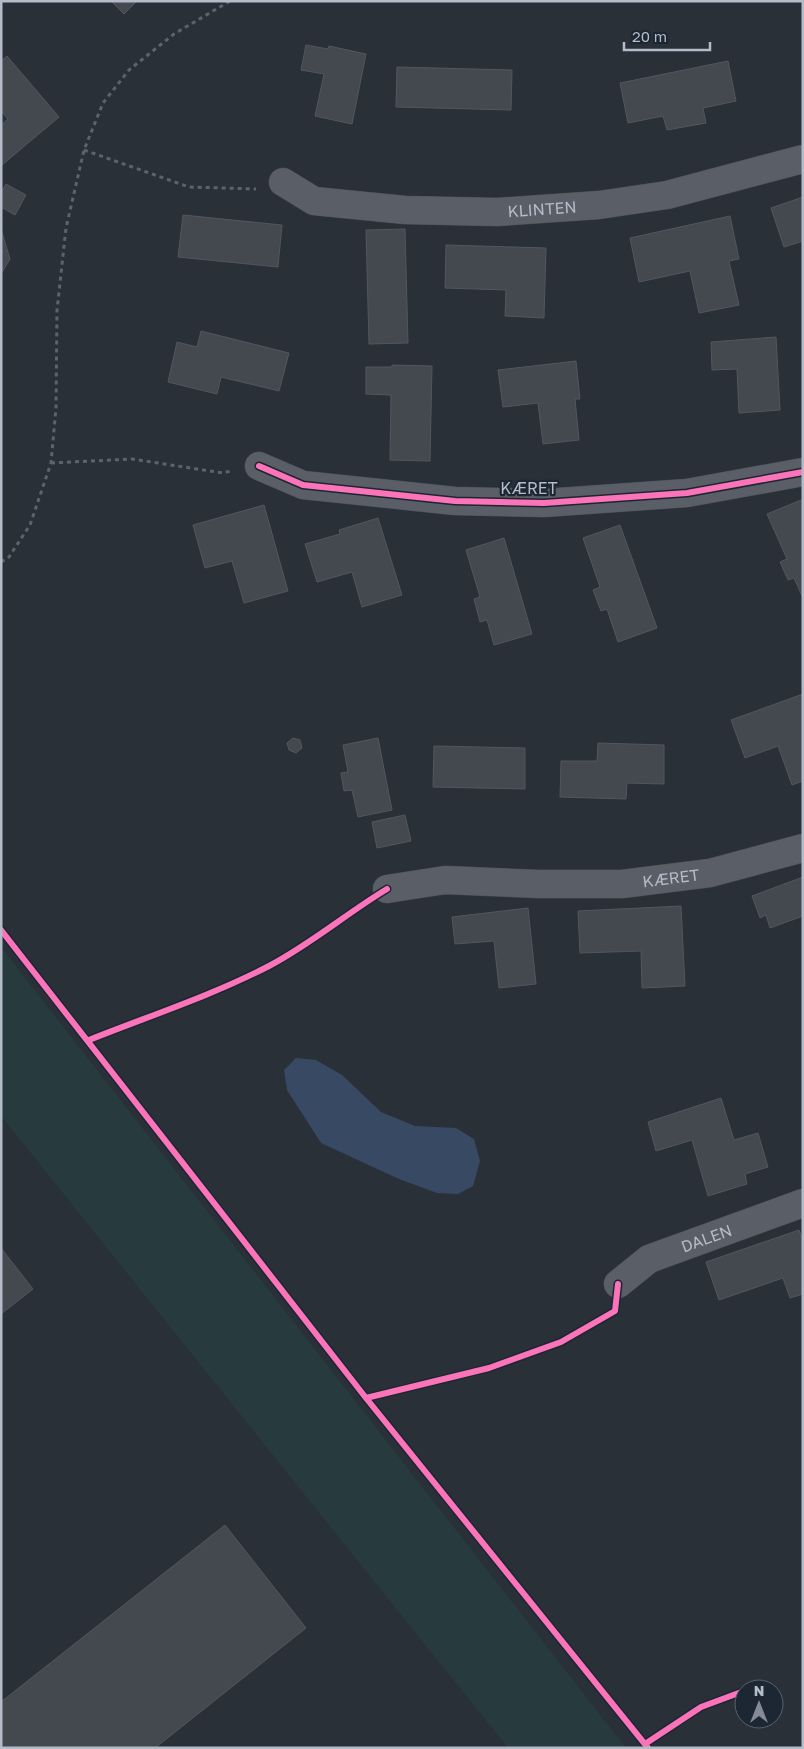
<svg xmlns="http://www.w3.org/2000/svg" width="804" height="1749" font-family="'Golos Text',sans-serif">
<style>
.green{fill:#273a3e}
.water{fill:#384963}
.building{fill:#444950;stroke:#52575f}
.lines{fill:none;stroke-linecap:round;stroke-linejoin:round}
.minor-casing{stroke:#484c53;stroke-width:29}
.path{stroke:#5d636a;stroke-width:3;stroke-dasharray:4 4;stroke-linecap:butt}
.minor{stroke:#5a5e66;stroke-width:28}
.cycleway-casing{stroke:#1d2633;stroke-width:9}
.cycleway{stroke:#fb73b8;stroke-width:6}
.labels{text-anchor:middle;stroke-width:4.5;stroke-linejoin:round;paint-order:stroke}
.street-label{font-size:16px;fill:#b4bcc9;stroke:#1d2633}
</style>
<rect width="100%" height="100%" fill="#2a3038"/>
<!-- green -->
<path class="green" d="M1,947L626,1748H508L1,1116Z"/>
<!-- water -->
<path class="water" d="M296,1058L316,1060L342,1075L381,1112L415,1126L456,1128L474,1139L480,1161L473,1186L458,1194L437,1193L399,1179L321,1143L287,1090L284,1070Z"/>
<!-- building -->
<path class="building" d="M111,1H137L124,14Z
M306,45L328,49L329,46L366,54L352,124L315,116L324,74L301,70Z
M7,56L59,117L2,165L1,125L8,119L1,111V61Z
M728,61L736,101L703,108L706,123L667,130L663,116L628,123L620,83Z
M397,67L512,70L511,110L396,107Z
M6,184L26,195L15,215L1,207V193Z
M803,197V241L784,247L771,208Z
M183,215L282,225L278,267L178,257Z
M730,216L739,259L729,261L739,305L699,313L690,271L639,282L630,238Z
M1,229L10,259L1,274Z
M405,229L408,343L369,344L366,230Z
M446,245L546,248L544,318L505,316L506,290L445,288Z
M201,331L289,353L279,391L221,377L217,394L168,382L177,342L197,347Z
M776,337L780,410L739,413L737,369L712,370L711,342Z
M576,361L580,399H575L579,440L543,444L538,403L503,407L498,370Z
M392,365L432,366L430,461L390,460L391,395L366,394V367H392Z
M801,500L803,503V598L794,578L788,580L780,562L787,559L767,514Z
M264,505L288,591L244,603L232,561L205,568L193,525Z
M378,518L402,595L362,607L352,572L317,582L305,544L340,534L339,530Z
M620,525L657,628L618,642L607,609L601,611L593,590L600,587L583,538Z
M504,538L532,634L494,645L487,620L480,622L474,599L480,597L466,550Z
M803,694V781L792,785L778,746L745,758L731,720Z
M293,738L300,740L302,748L296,753L289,750L287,743Z
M378,738L392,810L358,817L352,790L344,791L341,773L348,772L343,745Z
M598,743L664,745V784L627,783L626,799L560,797L561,761H597Z
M434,746L525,748V789L433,787Z
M405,815L411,841L377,848L372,822Z
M803,877V916L770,928L766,915L760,918L752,896Z
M681,906L685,986L642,988L641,951L580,953L578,911Z
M528,908L536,984L499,988L494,941L455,944L452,917Z
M721,1098L734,1140L758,1133L768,1167L745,1174L747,1184L708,1196L692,1140L656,1151L648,1122Z
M799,1230L803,1241V1294L790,1298L783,1278L719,1300L706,1262Z
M1,1248L33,1289L1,1314Z
M225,1525L306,1628L155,1748H1V1702Z"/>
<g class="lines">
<!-- minor casing -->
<g class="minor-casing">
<g id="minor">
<path id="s1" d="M283,182L314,201L405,210L497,212L599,205L667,195L803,159"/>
<path d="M259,466L303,485L455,501L544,503L687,493L803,472"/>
<path id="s2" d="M387,889L445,880L539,884H622L710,873L803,848"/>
<path id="s3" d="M618,1284L649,1259L803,1203"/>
</g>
</g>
<!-- path -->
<path class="path" d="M84,150L189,187L256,189
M51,463L132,459L223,473L231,471
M1,562L9,557L30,525L51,463L56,408L57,310L66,228L84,150L103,103L129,70L174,34L230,1"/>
<!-- minor -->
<use href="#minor" class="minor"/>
<!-- cycleway casing -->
<g class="cycleway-casing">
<path id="cycleway" d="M259,466L303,485L455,501L544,503L687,493L803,472
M1,930L366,1398L648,1748
M89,1040C149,1016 211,996 269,966C311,944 347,913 387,889
M366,1398L489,1368L561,1342L615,1311L618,1284
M645,1744L701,1707L744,1691"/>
</g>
<!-- cycleway -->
<use href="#cycleway" class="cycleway"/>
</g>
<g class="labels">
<!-- street labels -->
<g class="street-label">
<text dy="6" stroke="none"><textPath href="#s1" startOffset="265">KLINTEN</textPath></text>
<text x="529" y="494">KÆRET</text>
<text dy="6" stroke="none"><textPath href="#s2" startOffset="285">KÆRET</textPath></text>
<text dy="6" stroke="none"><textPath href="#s3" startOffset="101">DALEN</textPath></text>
</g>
</g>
<!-- border -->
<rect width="804" height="1749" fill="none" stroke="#b4bcc9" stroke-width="5"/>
<!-- north arrow -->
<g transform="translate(759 1704)"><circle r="24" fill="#1d2633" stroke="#59626f"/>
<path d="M0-4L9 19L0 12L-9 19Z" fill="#848b96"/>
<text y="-8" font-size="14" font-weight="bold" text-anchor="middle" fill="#b4bcc9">N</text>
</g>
<!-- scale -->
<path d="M624 42v8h86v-8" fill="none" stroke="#b4bcc9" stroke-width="2.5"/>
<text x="632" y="42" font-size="15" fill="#b4bcc9" stroke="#1d2633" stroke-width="4" paint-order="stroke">20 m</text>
</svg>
